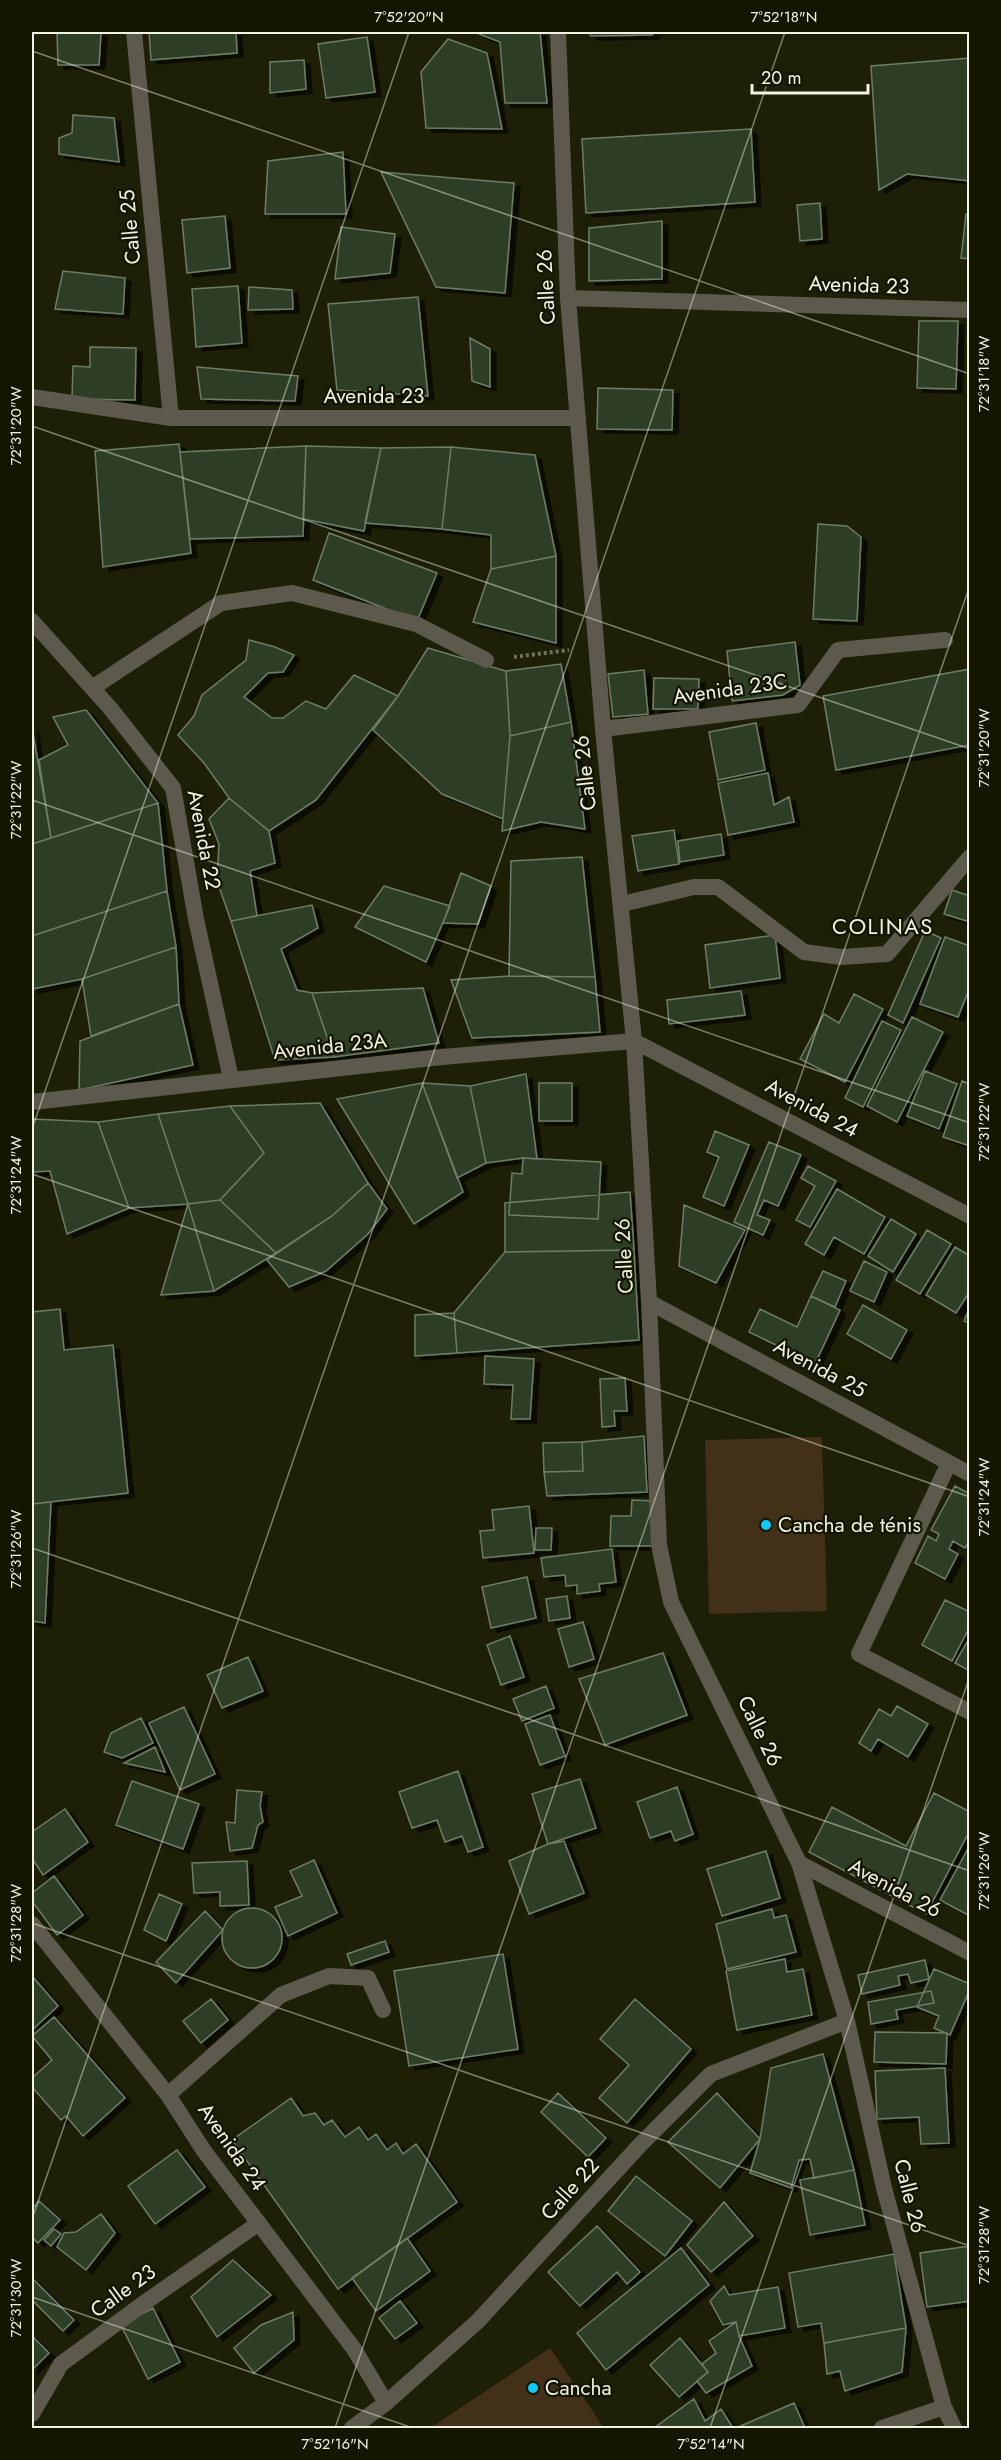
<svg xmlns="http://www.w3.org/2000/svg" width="1001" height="2460" font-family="Jost,sans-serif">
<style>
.green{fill:#433018}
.building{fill:#2e3c26;stroke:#6e7e66;stroke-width:1.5;filter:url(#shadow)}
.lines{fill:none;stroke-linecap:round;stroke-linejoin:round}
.path{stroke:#6f725c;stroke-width:4;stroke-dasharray:3 3;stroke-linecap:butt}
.minor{stroke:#5d594d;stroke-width:16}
.ticks{fill:none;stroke:#f0f3e3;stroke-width:1.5;stroke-opacity:0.45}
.poi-dot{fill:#0ccafa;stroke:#141600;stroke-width:2}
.labels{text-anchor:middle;stroke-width:4.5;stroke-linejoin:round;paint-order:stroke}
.street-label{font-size:21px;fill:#f0f3e3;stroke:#141600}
.poi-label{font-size:21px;fill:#f0f3e3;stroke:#141600;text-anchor:start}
.neighbourhood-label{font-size:22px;letter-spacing:1.5px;fill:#f0f3e3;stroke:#141600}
.neatline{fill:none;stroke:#f0f3e3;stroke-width:2}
.ticks-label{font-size:15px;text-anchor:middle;fill:#f0f3e3}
</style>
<defs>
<filter id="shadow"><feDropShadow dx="6" dy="4" stdDeviation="0" flood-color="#0009"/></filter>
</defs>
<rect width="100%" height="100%" fill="#1d2006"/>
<!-- green -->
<path class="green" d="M822,1437L827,1611L709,1614L705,1440Z
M550,2348L604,2428H430Z"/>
<!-- building -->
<path class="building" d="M57,32H101L99,65H58Z
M149,32H236L237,53L151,60Z
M478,32H540L547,103H505L500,42L479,34Z
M589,32H654L652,35L591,36Z
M367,37L375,92L326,98L318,44Z
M448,39L487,53L502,129L426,128L421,72Z
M970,58V181L907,174L879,190L871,66Z
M304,60L306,89L270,93V62Z
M73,115L114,118L119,162L59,154V138L72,133Z
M751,129L755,202L586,213L582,139Z
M343,152L346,214H265L268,161Z
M381,172L514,183L505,293L436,287Z
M820,203L822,239L800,241L797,205Z
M966,214L970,215V259L961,258Z
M225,216L230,268L187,273L182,220Z
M662,221V279L589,281V228Z
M341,227L395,234L390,273L335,279Z
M63,271L125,278L123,314L55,309Z
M238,286L242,343L196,347L192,289Z
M249,287L292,290L293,309L248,310Z
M418,297L428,396L337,390L328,304Z
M919,321H958L956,389L917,388Z
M470,338L490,349V387L472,381Z
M90,347L136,348L135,400L72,399L73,366L90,367Z
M197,367L298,376L295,401L201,399Z
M598,388L673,390L672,430L597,429Z
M179,444L191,553L103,567L95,451Z
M306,446L303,536L190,539L180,452Z
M306,446L381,448L364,531L303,519Z
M451,447L442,529L365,523L381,448Z
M451,447L535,455L556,556L491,569V535L442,529Z
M818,524L847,526L861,537L857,621L813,619Z
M329,533L437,573L417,621L313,580Z
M556,556V643L473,622L491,569Z
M249,640L275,647L294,655L283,672L268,673L244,697L272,718H283L306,701L326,709L354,675L398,696L316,800L269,831L229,798L204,763L178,735L194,716L202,695L246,660Z
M795,642L800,685L783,695L732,701L727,651Z
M428,648L506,671L510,736L503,819L442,794L373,730L398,696Z
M561,664L571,722L510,736L506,671Z
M970,669V745L836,770L823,696Z
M644,670L648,714L613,717L608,674Z
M654,678L699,679L698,709H653Z
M86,710L158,803L51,838L39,760L68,745L53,717Z
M571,722L585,829L541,822L502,831L510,736Z
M756,723L765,770L718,780L709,732Z
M32,727L51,838L32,844Z
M768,773L774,805L789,797L794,822L728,835L718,783Z
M229,798L269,831L275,863L250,871L257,916L231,921L217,881L219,844L209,819Z
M158,803L167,891L32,936V844Z
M674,830L679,864L638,871L632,836Z
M721,834L724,855L680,862L678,841Z
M582,857L595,977L509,976L511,861Z
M461,873L491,886L478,924L443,923Z
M384,886L450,906L426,962L355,927Z
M952,890L970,896V922L944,914Z
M167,891L176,947L82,979L32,989V936Z
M312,905L318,928L281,949L297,990L312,993L334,1057L275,1060L231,921Z
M925,931L941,938L903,1023L888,1015Z
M775,935L780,978L710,988L705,945Z
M945,937L970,946V987L958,1017L920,1004Z
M176,947L179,1004L91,1036L82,979Z
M509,976L595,977L600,1032L472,1038L451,980Z
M423,988L439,1043L334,1057L312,993Z
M741,991L745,1015L669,1024L667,1000Z
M854,994L883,1009L845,1082L800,1059L824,1014L839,1023Z
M179,1004L193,1065L79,1090L80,1041Z
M912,1017L943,1032L897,1122L867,1106Z
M882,1021L901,1030L863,1107L845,1098Z
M925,1071L957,1084L939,1129L907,1116Z
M526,1074L537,1159L523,1158L486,1163L470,1086Z
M962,1081L970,1084V1146L943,1137Z
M422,1083L463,1192L414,1224L337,1099Z
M422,1083L470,1086L486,1163L457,1178Z
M539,1083H572V1121H539Z
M320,1103L368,1183L332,1216L276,1253L220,1200L264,1153L230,1106Z
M230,1106L264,1153L220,1200L188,1204L158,1114Z
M158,1114L188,1204L129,1208L98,1122Z
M32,1119L98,1122L129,1208L67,1234L50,1171L32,1172Z
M715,1131L749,1145L724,1206L703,1197L719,1157L707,1152Z
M769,1142L801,1155L778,1206L764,1200L757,1215L770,1220L763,1235L734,1222Z
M523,1158L601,1162L598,1219L509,1215L512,1173L522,1174Z
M808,1166L836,1181L810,1227L796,1220L815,1186L801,1178Z
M368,1183L387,1209L368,1234L326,1271L289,1287L267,1260L332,1216Z
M837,1189L885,1217L864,1254L834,1237L824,1255L805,1244Z
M630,1192L634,1250L505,1252V1203Z
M220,1200L276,1253L214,1291L188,1204Z
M188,1204L214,1291L161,1295Z
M684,1205L745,1230L716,1283L679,1266Z
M891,1219L916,1234L893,1272L868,1256Z
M927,1230L951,1244L920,1294L896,1280Z
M955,1247L970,1256V1291L956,1313L926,1295Z
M634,1250L639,1340L457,1353L454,1313L505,1252Z
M864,1261L887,1272L874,1302L850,1291Z
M823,1271L846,1281L835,1307L811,1296Z
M811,1296L840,1310L815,1364L749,1332L760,1309L797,1327Z
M863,1305L907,1330L891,1359L847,1334Z
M970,1307V1324L964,1321Z
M60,1309L64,1350L113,1345L128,1493L32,1504V1312Z
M454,1313L457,1353L415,1356V1315Z
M485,1356L534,1359L530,1419H511L513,1385L484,1384Z
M625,1378L627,1411H614L615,1426L602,1427L600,1379Z
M644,1436L647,1492L547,1496L544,1472L583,1471L582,1442Z
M582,1442L583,1471L544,1472L543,1443Z
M955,1486L970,1494V1540L965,1548L953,1541L949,1549L958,1554L945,1579L915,1563L928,1536L936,1541L939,1534L931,1530Z
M632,1500L655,1501L654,1546H610L611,1516H631Z
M51,1502L45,1623L32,1621V1504Z
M529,1506L534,1553L483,1558L480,1531L494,1530L492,1510Z
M536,1528H552L551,1550H535Z
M612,1549L616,1582L599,1584L600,1591L577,1594V1585L566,1586L565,1575L544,1577L541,1558Z
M527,1577L536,1618L491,1628L482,1587Z
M567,1596L570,1618L549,1621L546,1599Z
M945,1600L970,1612V1626L952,1661L922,1645Z
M583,1622L594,1659L569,1667L558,1629Z
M510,1636L524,1677L501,1685L487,1645Z
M970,1637V1671L955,1663Z
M663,1653L687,1715L605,1745L579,1679Z
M248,1657L263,1691L222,1708L207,1675Z
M546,1686L554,1708L522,1721L513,1699Z
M897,1706L928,1724L908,1757L878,1739L871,1751L859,1743L879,1709L891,1716Z
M184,1707L215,1774L180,1790L149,1723Z
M550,1715L565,1756L540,1765L525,1724Z
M141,1718L153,1743L122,1758L104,1752L111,1733Z
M155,1747L165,1772L124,1763Z
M458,1771L483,1847L468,1852L462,1836L445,1842L437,1820L412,1828L399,1792Z
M580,1779L596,1828L548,1844L532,1794Z
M132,1781L199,1804L183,1849L116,1825Z
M677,1787L693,1834L675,1841L671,1831L650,1838L637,1802Z
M237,1790L262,1792L260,1806L263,1822L258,1825L252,1848L230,1851L226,1822L235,1823Z
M934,1793L970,1812V1830L926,1914L809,1852L832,1807L906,1846Z
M65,1809L88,1842L43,1875L32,1858V1832Z
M564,1841L584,1893L529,1914L509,1861L548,1844Z
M970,1845V1916L940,1900Z
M766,1851L780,1898L722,1916L707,1869Z
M314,1860L337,1913L288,1936L275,1907L302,1896L290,1871Z
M247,1861L249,1905L220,1906V1892L194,1893L192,1863Z
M54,1876L83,1915L57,1935L32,1901V1893Z
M159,1894L182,1904L166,1941L144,1930Z
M222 1938a30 30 0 1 1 60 0a30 30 0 1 1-60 0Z
M772,1909L774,1918L786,1915L796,1952L727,1969L716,1924Z
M205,1911L223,1930L176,1983L156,1962Z
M385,1941L389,1952L351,1965L347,1954Z
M503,1954L518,2049L409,2066L394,1971Z
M785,1959L787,1972L803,1969L812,2015L737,2030L726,1971Z
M925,1960L929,1979L911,1983L908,1974L898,1976L900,1985L862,1994L858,1975Z
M934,1969L970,1984V1989L950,2035L934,2028L939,2016L917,2007Z
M32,1976L58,2006L32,2030Z
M931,1991L934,2003L896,2010L898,2019L871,2024L868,2002Z
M211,1999L228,2020L201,2043L183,2021Z
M635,1999L691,2049L627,2123L599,2098L629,2065L600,2039Z
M54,2017L125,2098L83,2136L66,2116L61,2120L32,2087V2078L52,2060L32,2036Z
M875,2032L947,2033L946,2064L874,2062Z
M823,2054L854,2170L814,2178L810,2159L799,2160L791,2188L750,2173L760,2139L771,2068Z
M945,2068L949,2143L921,2144L919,2117L877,2119L875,2071Z
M558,2093L606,2138L588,2157L541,2112Z
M717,2093L760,2139L720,2188L668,2142Z
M291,2098L303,2116L315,2113L324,2125L332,2120L345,2137L359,2127L368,2140L376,2134L387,2150L396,2143L403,2154L416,2144L457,2202L338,2289L232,2140Z
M177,2150L205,2187L155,2224L128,2186Z
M854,2170L865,2225L810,2235L800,2180Z
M636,2176L692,2221L665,2256L608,2211Z
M39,2201L60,2220L38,2243L32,2237V2209Z
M724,2202L753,2236L711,2272L687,2245Z
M101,2214L115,2233L86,2270L57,2247L64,2233L76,2232Z
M597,2226L640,2272L627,2284L617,2272L580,2306L548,2272Z
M54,2229L61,2234L51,2246L44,2240Z
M407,2238L430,2271L376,2311L352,2278Z
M970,2246V2301L927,2307L920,2253Z
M681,2248L709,2285L606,2370L577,2333Z
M894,2254L906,2328L824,2343L821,2323L798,2327L789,2273Z
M233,2260L271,2295L217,2337L191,2297Z
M32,2278L74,2320L63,2331L32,2300Z
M724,2286L729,2295L778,2287L785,2328L739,2336L736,2322L723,2325L710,2301Z
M400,2301L417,2323L395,2339L379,2318Z
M153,2308L180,2362L148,2379L121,2325Z
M293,2312L294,2340L254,2373L234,2348L261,2325Z
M736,2322L739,2336L752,2366L706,2393L697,2381L708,2372L702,2364L716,2353L709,2341Z
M906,2328L902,2372L845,2391L840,2371L827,2374L824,2343Z
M32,2336L49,2353L32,2370Z
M680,2338L708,2372L679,2397L650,2365Z
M694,2399L705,2421L721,2409L733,2428H654Z
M794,2403L805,2428H736Z"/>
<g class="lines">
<!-- path -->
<path class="path" d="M514,657L569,650"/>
<!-- minor -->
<path class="minor" d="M134,32L171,418
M558,32L568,298L603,729L634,1041L649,1302L659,1545L671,1602L799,1863L847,2021L884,2188L944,2407L954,2428
M568,298L970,310
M32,397L171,418H578
M32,621L111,709L173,788L196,919L231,1079
M92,688L221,603L292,593L416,624L486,660
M603,729L798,705L838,650L945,640
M622,904L694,887H718L804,952L841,957L887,954L970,857
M32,1102L442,1057L634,1041L970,1216
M649,1302L970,1474
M949,1463L859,1654L970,1712
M799,1863L970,1953
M32,1924L168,2095L204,2151L354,2349L386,2403
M168,2095L281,1995L329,1976L368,1978L383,2010
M32,2414L61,2364L147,2301L259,2223
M352,2428L386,2403L478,2321L640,2145L711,2074L847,2021
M882,2428L944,2407"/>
</g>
<!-- ticks -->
<path class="ticks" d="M32,39L34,32M32,51L970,374M32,426L970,749M32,800L970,1123M32,1129L409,32M32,1174L970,1497M32,1548L970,1871M32,1923L970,2246M32,2219L785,32M32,2297L413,2428M335,2428L970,585M710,2428L970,1676"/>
<!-- markers -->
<g class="poi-dot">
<circle cx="766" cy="1525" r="6"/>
<circle cx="533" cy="2388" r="6"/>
</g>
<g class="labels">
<!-- street labels -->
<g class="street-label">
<text transform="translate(130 227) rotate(-95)" y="7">Calle 25</text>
<text transform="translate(859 285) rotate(2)" y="7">Avenida 23</text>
<text transform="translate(546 287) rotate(-93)" y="7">Calle 26</text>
<text x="374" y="403">Avenida 23</text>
<text transform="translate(730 689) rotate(-8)" y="7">Avenida 23C</text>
<text transform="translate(585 773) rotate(-96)" y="7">Calle 26</text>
<text transform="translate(204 840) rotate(79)" y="7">Avenida 22</text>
<text transform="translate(330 1046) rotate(-6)" y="7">Avenida 23A</text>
<text transform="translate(812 1108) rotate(28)" y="7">Avenida 24</text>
<text transform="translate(624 1256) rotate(-93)" y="7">Calle 26</text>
<text transform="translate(820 1368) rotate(28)" y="7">Avenida 25</text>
<text transform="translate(760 1731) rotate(64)" y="7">Calle 26</text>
<text transform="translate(895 1888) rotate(28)" y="7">Avenida 26</text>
<text transform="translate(232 2147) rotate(55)" y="7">Avenida 24</text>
<text transform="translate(570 2189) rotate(-48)" y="7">Calle 22</text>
<text transform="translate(910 2196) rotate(76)" y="7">Calle 26</text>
<text transform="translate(123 2291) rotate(-36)" y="7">Calle 23</text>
</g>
<!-- poi labels -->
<g class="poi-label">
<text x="778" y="1532">Cancha de ténis</text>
<text x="545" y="2395">Cancha</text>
</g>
<!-- neighbourhood labels -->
<g class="neighbourhood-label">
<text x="883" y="934">COLINAS</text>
</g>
</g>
<!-- border -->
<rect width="1001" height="2460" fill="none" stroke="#141600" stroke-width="66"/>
<!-- scale -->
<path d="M752 84v9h116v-9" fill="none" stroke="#f0f3e3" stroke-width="3"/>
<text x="761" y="84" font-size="18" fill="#f0f3e3" stroke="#141600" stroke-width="4.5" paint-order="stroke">20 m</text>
<rect x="33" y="33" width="935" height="2394" class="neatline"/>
<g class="ticks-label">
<text x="409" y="22">7°52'20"N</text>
<text x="784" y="22">7°52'18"N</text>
<text transform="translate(984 374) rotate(-90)" y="5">72°31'18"W</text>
<text transform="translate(16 426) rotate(-90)" y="5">72°31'20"W</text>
<text transform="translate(984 748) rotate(-90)" y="5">72°31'20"W</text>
<text transform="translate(16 800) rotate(-90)" y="5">72°31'22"W</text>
<text transform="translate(984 1122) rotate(-90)" y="5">72°31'22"W</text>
<text transform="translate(16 1175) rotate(-90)" y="5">72°31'24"W</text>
<text transform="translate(984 1497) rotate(-90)" y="5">72°31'24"W</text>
<text transform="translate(16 1549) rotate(-90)" y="5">72°31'26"W</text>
<text transform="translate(984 1871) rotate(-90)" y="5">72°31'26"W</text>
<text transform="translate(16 1923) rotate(-90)" y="5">72°31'28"W</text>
<text transform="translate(984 2245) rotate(-90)" y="5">72°31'28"W</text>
<text transform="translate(16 2298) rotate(-90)" y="5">72°31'30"W</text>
<text x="335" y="2449">7°52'16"N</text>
<text x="711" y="2449">7°52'14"N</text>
</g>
</svg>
